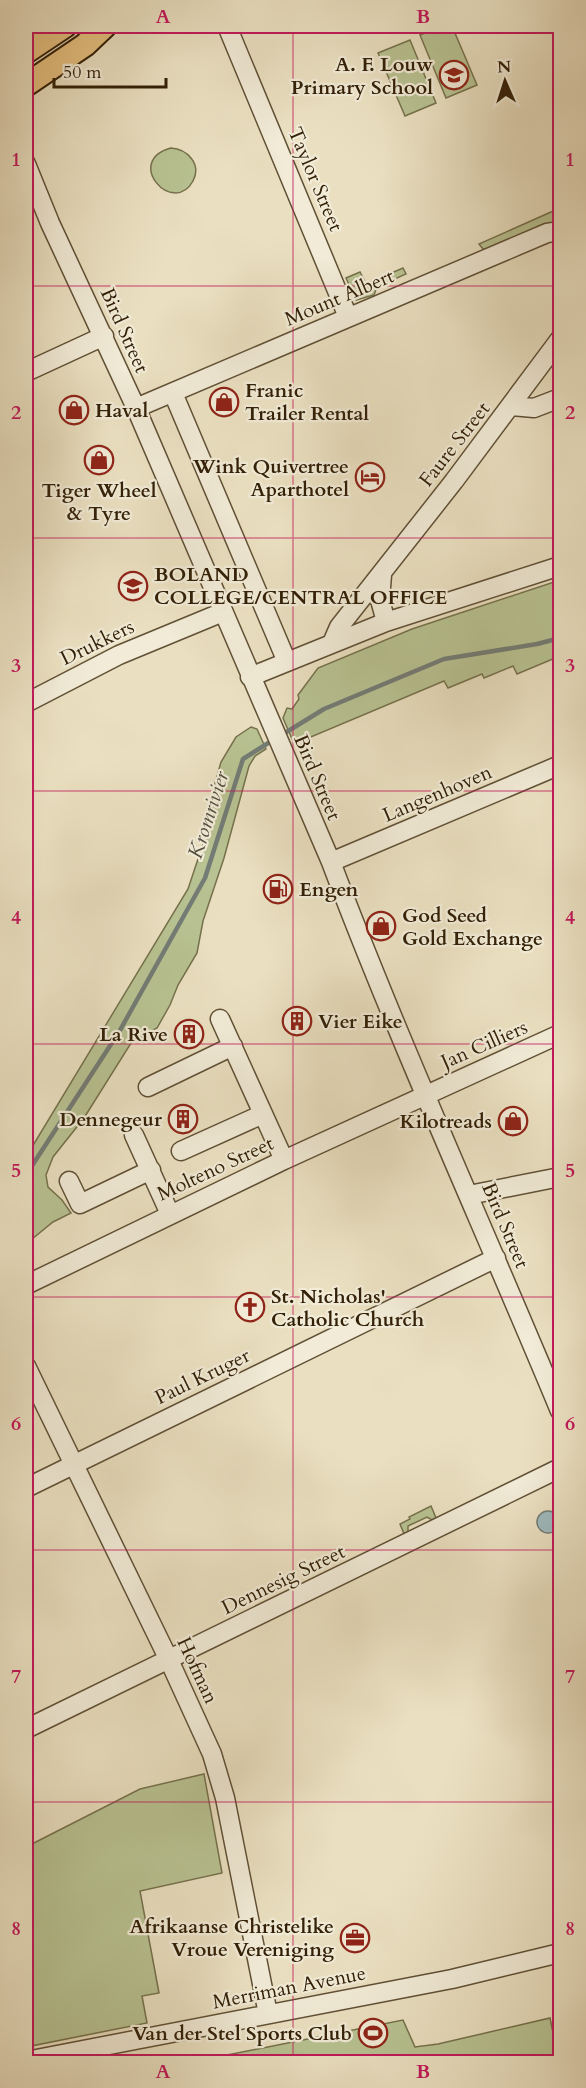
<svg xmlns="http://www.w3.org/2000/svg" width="586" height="2088" font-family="Cardo,serif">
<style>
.green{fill:#b8c292;stroke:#75714c;stroke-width:1.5}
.water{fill:#9ebabe;stroke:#737c75;stroke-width:1.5}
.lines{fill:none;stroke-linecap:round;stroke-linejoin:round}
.stream{stroke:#737c75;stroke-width:4.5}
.minor-casing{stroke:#605036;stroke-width:21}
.major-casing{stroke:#322007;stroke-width:26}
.minor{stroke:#f1ebd7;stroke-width:18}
.major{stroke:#e5c080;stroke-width:22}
.grid{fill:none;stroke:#c2185b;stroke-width:1.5;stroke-opacity:0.55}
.labels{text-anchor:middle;stroke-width:4.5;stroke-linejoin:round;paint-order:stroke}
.poi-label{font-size:20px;font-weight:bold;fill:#322007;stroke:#f1ebd7;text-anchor:end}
.street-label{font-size:20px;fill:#322007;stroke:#f1ebd7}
.water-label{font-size:21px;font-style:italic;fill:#524e3e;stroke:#f1ebd7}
.neatline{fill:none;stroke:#c2185b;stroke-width:2}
.grid-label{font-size:20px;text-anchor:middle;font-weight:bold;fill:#c2185b}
</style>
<rect width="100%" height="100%" fill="#eae0c1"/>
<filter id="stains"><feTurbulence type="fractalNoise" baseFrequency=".00333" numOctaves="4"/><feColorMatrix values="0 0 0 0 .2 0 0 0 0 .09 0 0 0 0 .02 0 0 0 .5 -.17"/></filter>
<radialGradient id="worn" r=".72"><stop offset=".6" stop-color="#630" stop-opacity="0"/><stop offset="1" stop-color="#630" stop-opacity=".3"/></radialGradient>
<!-- green -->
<path class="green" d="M442,26H452L477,85L446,98L420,35Z
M410,40L436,103L405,116L378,53Z
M171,148C187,149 202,164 193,181C173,217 123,161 171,148Z
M560,208V222L552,223L489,250L483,249L479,244Z
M403,268L406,274L377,287L374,295L356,300L346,278L360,272L366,284Z
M560,580V656L517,674L513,666L484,678L482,674L448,688L444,681L299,742L292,739L283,718L287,708L292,709L299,699L298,695L318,668L412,629Z
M251,727L257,729L266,749L255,756L249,766L224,858L203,921L197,953L178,985L170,1005L157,1028L131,1043L84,1118L53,1157L46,1175L48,1187L62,1200L71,1213L53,1222L26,1244V1157L188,889L206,835L214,787L221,762L236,737Z
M431,1506L436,1518L432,1520L427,1517L408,1526V1532L404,1534L400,1524L410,1519L409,1517Z
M204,1774L222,1873L140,1891L159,1993L142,1996L147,2023L26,2047V1847L140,1789Z
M550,2018L559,2062H192L403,2020L415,2047L438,2044Z"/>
<!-- water -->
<path class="water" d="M537 1522a11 11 0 1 1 22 0a11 11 0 1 1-22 0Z"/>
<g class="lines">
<!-- stream -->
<path class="stream" d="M280,736L324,709L444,659L537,644L560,638
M26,1175L119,1032L205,878L243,759L273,740"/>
<!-- minor casing -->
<g class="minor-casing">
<path id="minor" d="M227,26L348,317
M26,164L50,223L136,408L331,862C401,1047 484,1228 560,1411
M26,372L104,336
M173,393L287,662
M512,406L534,408L560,398
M136,408L547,233L560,231
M382,575L380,600L386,622
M332,643L339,627L454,481L560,339
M250,677L386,622L560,566
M26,703L119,655L223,612
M331,862L560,765
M220,1019L284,1160
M148,1087L233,1046
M134,1135L170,1214
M181,1151L263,1114
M69,1181L80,1204L151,1170
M469,1195L560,1177
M26,1285L284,1160L560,1034
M26,1366L169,1660L212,1754L225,1798L268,2014
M26,1488L496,1258
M26,1729L560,1468
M26,2061L452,1979L560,1953"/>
</g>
<!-- major casing -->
<g class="major-casing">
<path id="major" d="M26,52L65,26
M26,85L85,45L105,26"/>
</g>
<!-- minor -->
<use href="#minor" class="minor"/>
<!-- major -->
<use href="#major" class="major"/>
</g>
<!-- grid -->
<path class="grid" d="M293,26V2062M26,286H560M26,538H560M26,791H560M26,1044H560M26,1297H560M26,1550H560M26,1802H560"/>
<!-- icons -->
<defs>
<g id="school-ring" transform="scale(1.5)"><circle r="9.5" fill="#f1ebd7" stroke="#8f2418" stroke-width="1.5"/><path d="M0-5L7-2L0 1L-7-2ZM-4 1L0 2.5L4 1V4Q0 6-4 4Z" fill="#8f2418"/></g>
<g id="shop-ring" transform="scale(1.5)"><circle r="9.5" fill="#f1ebd7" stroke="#8f2418" stroke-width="1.5"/><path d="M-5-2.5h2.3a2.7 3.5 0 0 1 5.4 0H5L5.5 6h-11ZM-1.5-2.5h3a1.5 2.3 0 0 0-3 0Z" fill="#8f2418"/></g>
<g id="hotel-ring" transform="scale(1.5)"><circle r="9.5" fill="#f1ebd7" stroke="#8f2418" stroke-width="1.5"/><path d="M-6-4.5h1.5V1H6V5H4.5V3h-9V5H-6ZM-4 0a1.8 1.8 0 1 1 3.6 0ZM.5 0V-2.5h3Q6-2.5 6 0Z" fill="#8f2418"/></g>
<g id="fuel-ring" transform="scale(1.5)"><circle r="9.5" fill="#f1ebd7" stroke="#8f2418" stroke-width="1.5"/><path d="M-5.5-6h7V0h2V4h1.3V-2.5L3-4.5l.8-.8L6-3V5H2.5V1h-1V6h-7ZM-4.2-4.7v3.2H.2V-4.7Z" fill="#8f2418"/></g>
<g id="building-ring" transform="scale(1.5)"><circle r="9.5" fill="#f1ebd7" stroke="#8f2418" stroke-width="1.5"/><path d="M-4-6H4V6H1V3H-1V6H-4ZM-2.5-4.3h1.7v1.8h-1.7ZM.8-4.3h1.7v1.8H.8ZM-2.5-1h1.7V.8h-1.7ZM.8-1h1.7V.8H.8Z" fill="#8f2418"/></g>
<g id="church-ring" transform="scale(1.5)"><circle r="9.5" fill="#f1ebd7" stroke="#8f2418" stroke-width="1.5"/><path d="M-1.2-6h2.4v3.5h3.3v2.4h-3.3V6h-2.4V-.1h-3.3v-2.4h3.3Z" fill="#8f2418"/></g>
<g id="office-ring" transform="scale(1.5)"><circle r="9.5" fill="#f1ebd7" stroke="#8f2418" stroke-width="1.5"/><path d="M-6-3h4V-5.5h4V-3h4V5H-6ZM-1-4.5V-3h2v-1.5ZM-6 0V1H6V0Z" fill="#8f2418"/></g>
<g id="stadium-ring" transform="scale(1.5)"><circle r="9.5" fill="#f1ebd7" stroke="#8f2418" stroke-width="1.5"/><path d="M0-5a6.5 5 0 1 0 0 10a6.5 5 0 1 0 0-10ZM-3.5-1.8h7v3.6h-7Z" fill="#8f2418"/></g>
</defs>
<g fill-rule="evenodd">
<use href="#school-ring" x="454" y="75"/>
<use href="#shop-ring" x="224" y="402"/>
<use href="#shop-ring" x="74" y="410"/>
<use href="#shop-ring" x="99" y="460"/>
<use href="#hotel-ring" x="370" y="477"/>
<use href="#school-ring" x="133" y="586"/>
<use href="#fuel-ring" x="278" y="889"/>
<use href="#shop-ring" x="381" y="926"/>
<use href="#building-ring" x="297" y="1021"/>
<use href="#building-ring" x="189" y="1034"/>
<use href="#building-ring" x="183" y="1119"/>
<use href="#shop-ring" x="513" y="1121"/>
<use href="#church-ring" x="250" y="1307"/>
<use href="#office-ring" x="355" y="1938"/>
<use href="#stadium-ring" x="373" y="2033"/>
</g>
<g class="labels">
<!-- poi labels -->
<g class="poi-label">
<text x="433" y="71">A. F. Louw<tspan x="433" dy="23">Primary School</tspan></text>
<text x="245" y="397" text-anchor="start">Franic<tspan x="245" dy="23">Trailer Rental</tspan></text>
<text x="95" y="417" text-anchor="start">Haval</text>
<text x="349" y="473">Wink Quivertree<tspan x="349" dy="23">Aparthotel</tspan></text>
<text x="99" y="497" text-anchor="middle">Tiger Wheel<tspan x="99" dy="23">&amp; Tyre</tspan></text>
<text x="154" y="581" text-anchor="start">BOLAND<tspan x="154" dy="23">COLLEGE/CENTRAL OFFICE</tspan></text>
<text x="299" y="896" text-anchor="start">Engen</text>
<text x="402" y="922" text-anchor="start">God Seed<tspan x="402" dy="23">Gold Exchange</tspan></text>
<text x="318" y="1028" text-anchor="start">Vier Eike</text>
<text x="168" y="1041">La Rive</text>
<text x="162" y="1126">Dennegeur</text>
<text x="492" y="1128">Kilotreads</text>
<text x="271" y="1303" text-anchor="start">St. Nicholas'<tspan x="271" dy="23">Catholic Church</tspan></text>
<text x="334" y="1933">Afrikaanse Christelike<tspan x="334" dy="23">Vroue Vereniging</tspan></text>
<text x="352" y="2040">Van der Stel Sports Club</text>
</g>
<!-- street labels -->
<g class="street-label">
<text transform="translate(316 179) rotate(67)" y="7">Taylor Street</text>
<text transform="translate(339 297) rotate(-23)" y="7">Mount Albert</text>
<text transform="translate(125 330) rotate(66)" y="7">Bird Street</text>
<text transform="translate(454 444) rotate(-52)" y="7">Faure Street</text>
<text transform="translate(97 642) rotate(-26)" y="7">Drukkers</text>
<text transform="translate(318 777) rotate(67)" y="7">Bird Street</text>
<text transform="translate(437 793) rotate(-23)" y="7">Langenhoven</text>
<text transform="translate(484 1044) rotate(-24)" y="7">Jan Cilliers</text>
<text transform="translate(215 1168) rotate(-25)" y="7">Molteno Street</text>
<text transform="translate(506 1225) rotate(67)" y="7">Bird Street</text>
<text transform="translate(202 1376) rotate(-26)" y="7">Paul Kruger</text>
<text transform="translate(283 1579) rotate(-26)" y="7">Dennesig Street</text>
<text transform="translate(198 1670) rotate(65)" y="7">Hofman</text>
<text transform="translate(289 1987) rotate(-11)" y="7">Merriman Avenue</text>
</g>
<!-- water labels -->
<g class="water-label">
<text transform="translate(208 815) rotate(-72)" y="7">Kromrivier</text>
</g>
</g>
<!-- margin -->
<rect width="586" height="2088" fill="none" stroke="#eae0c1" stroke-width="66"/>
<!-- north arrow -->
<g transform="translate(505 81) rotate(357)" stroke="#f1ebd7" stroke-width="4.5" paint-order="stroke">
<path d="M0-4.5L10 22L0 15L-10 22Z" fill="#322007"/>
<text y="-9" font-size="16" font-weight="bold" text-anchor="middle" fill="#322007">N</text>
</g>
<!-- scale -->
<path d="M54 78v9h112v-9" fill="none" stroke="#322007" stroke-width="3"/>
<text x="63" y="78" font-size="18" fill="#322007" stroke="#f1ebd7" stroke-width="4.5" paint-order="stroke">50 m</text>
<rect x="33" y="33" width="520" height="2022" class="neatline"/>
<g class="grid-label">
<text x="163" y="23">A</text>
<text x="423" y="23">B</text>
<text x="16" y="166">1</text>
<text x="570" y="166">1</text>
<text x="16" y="419">2</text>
<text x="570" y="419">2</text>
<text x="16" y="672">3</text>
<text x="570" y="672">3</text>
<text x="16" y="924">4</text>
<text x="570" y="924">4</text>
<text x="16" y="1177">5</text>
<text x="570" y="1177">5</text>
<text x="16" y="1430">6</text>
<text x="570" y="1430">6</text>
<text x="16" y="1683">7</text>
<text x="570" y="1683">7</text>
<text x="16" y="1935">8</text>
<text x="570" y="1935">8</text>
<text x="163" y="2078">A</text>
<text x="423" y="2078">B</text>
</g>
<rect width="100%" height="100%" filter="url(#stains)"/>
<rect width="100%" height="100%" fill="url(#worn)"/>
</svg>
